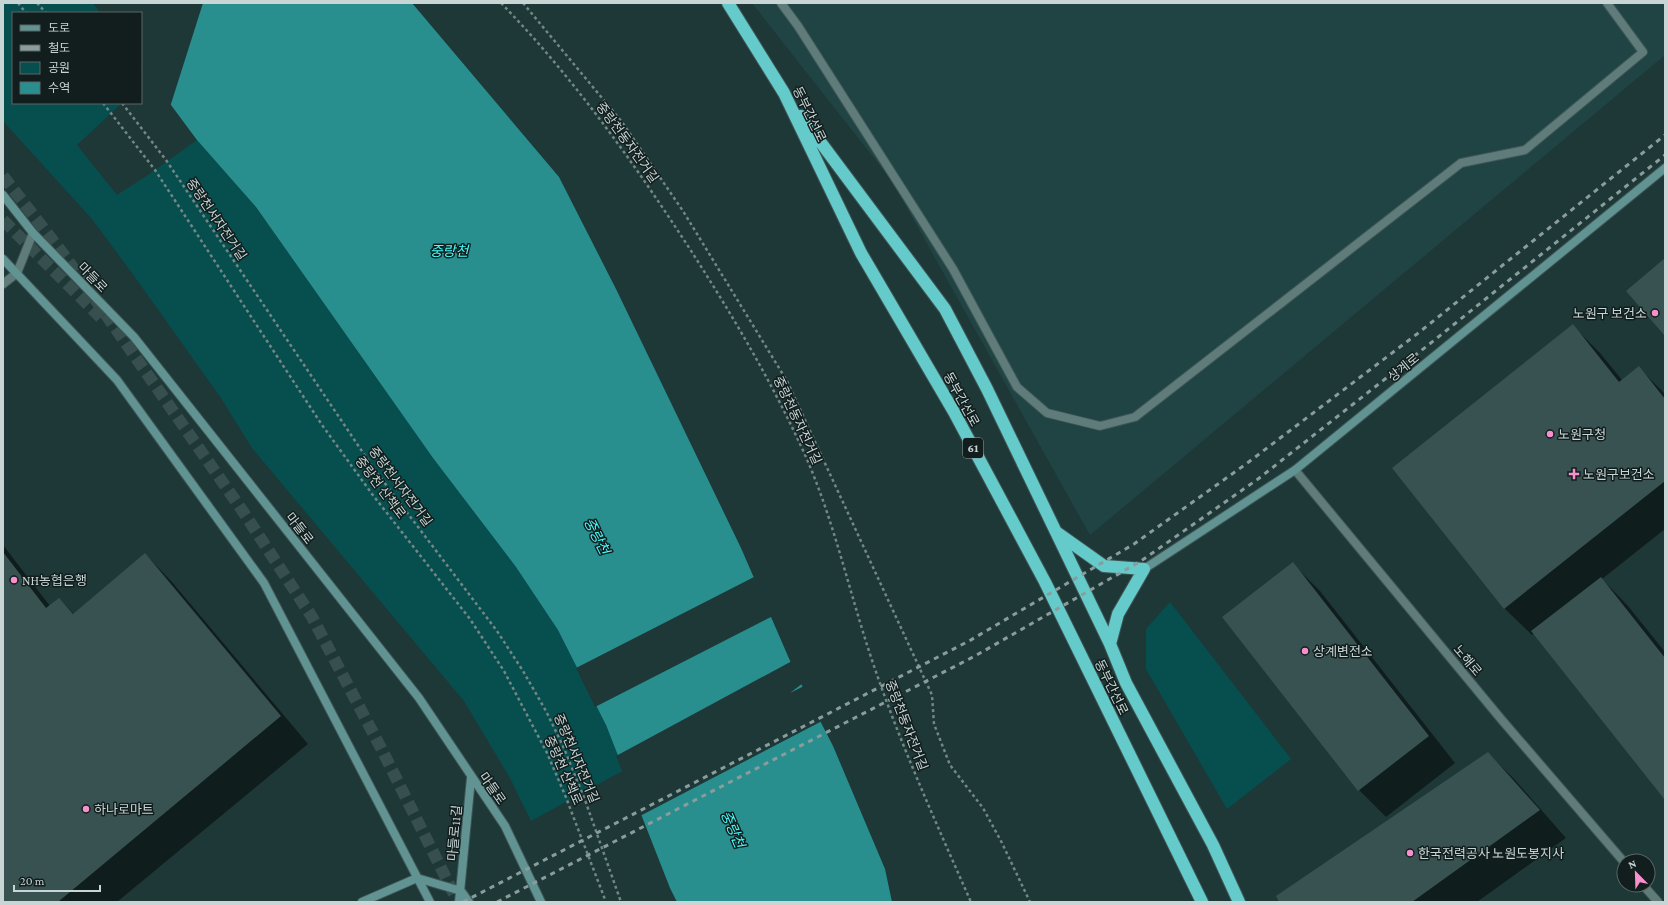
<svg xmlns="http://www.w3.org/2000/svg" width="1668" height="905" font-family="'Crimson Pro','Noto Sans KR',serif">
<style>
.built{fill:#204444}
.green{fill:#074f4f}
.water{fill:#298e8e}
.pier{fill:#1e3837}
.shadow{fill:#0007}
.building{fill:#385252}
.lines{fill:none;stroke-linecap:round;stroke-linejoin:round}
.highway-tunnel{stroke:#37504f;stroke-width:12;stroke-dasharray:12 6;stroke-linecap:butt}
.lane-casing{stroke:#3f5656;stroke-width:10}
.street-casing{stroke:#3f5656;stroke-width:10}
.secondary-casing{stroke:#3f5656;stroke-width:10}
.highway-casing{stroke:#3f5656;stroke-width:14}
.path{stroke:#738786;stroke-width:2.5;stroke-dasharray:3 3;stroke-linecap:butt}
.lane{stroke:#5f7b7a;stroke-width:8}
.street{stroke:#5f7b7a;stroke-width:8}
.secondary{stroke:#619392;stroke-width:8}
.highway{stroke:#65cbca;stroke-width:12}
.rail{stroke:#8a9d9c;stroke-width:3;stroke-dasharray:5 5;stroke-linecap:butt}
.poi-dot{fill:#f790cd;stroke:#121d1d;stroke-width:1.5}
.labels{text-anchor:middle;stroke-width:3;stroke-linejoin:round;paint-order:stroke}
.shield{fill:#121d1d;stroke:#919e9e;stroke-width:1}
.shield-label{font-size:12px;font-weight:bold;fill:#c7d6d5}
.street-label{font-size:13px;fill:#c7d6d5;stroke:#121d1d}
.poi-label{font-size:13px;fill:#c7d6d5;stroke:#121d1d;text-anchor:start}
.water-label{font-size:14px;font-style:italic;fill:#46fefe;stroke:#121d1d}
</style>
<rect width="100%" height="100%" fill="#1e3837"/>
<!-- built -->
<path class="built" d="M752,3H1665V55L1090,535L892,181Z"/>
<!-- green -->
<path class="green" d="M3,3H95L103,13H13V103H122L77,145L117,195L148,175L197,140L256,207L433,458L516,567L558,630L580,671L606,725L624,770L531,821L510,778L464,701L252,448L221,398L132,273L92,219L3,121Z
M1170,602L1291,759L1227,809L1146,669V629Z"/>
<!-- water -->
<path class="water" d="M95,3H412L559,177L616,289L741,548L794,670L833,746L885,869L892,902H677L670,888L606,725L558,630L516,567L433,458L256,207L197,140L165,97L141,13Z"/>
<!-- pier -->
<path class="pier" d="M93,3H203L170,107L141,66V13H100Z
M756,576L773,616L595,707L576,668Z
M792,661L803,683L790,693L804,686L822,721L640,816L616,756Z"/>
<!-- shadow -->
<path class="shadow" d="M1573,326L1600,353L1622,380L1639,368L1665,394V529L1602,579L1628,606L1665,652V799L1534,633L1532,635L1504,608Z
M3,545L50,606L59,599L74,614L145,554L172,582L308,744L117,902H3Z
M1293,564L1320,591L1455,763L1386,817L1359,790Z
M1488,753L1515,780L1566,838L1477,902H1280Z"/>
<!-- building -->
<path class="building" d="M1665,258V336L1626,291Z
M1573,324L1619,382L1639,366L1665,399V481L1504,609L1392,468Z
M3,552L46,608L59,598L73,614L145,553L281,716L58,902H3Z
M1293,562L1429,736L1358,791L1222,617Z
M1601,577L1665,658V800L1531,631Z
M1488,752L1540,810L1412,902H1279L1276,896Z"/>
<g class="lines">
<!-- highway-tunnel -->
<path class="highway-tunnel" d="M3,176L64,255L84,283
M3,220L103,320
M95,299L244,513L312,617L381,748L458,902"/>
<!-- lane casing -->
<g class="lane-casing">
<path id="lane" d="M781,3L798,26L953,269L1017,387L1047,413L1100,426L1135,417L1461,163L1525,150L1643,52L1607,3
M1295,470L1501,719L1624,862
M1643,885L1658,902"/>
</g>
<!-- street casing -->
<g class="street-casing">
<path id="street" d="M3,284L17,273L33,233"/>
</g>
<!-- secondary casing -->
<g class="secondary-casing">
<path id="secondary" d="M3,195L33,233L134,337L419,698L505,826L541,902
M3,259L117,380L264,583L430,902
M1144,569L1295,470L1665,168
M362,902L417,878L461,891L469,902
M459,902L471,778"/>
</g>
<!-- highway casing -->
<g class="highway-casing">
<path id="highway" d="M728,3L784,93L861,253L954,412L1045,582L1202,902
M801,116L945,309L987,389L1110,644L1126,683L1213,845L1239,902
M1056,532L1104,566L1144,569L1118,614L1110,644"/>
</g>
<!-- path -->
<path class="path" d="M18,3L26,13
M37,3L46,13
M501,3C572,76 631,159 686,243C728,308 768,375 800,444C834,516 849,594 875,669C902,748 937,825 971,902
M523,3L622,122L683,211L787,381L932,695L934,724L950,765L983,808L1002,843L1030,902
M103,103L155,170L322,425L372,494L470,619L504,671L547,753L565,795L606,902
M122,103L166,160L374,469L497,631L523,671L546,711L563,746L585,800L621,902"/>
<!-- lane -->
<use href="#lane" class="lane"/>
<!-- street -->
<use href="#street" class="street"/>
<!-- secondary -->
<use href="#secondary" class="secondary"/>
<!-- highway -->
<use href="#highway" class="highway"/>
<!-- rail -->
<path class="rail" d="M463,902L969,641L1134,544L1246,464L1417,334L1665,135
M497,902L975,656L1141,561L1258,479L1427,346L1665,155"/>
</g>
<!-- markers -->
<g class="poi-dot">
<circle cx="1655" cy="313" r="4"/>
<circle cx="1550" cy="434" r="4"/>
<path d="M1572 468h4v4h4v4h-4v4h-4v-4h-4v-4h4z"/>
<circle cx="14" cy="580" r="4"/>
<circle cx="1305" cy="651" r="4"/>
<circle cx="86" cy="809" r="4"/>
<circle cx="1410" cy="853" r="4"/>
</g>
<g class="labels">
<!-- shield labels -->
<rect class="shield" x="963" y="438" width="20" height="20" rx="3"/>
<g class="shield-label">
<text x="973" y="452">61</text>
</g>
<!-- street labels -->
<g class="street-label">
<text transform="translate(810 114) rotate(64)" y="5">동부간선로</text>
<text transform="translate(628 142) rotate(54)" y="5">중랑천동자전거길</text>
<text transform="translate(217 219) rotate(56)" y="5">중랑천서자전거길</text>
<text transform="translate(93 277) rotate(46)" y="5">마들로</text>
<text transform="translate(1403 367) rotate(-39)" y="5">상계로</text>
<text transform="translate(962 399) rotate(61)" y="5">동부간선로</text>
<text transform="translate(798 420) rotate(65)" y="5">중랑천동자전거길</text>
<text transform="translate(401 486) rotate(53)" y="5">중랑천서자전거길</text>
<text transform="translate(381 487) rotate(53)" y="5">중랑천 산책로</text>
<text transform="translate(300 528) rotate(52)" y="5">마들로</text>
<text transform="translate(1468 660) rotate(50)" y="5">노해로</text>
<text transform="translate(1112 687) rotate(64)" y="5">동부간선로</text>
<text transform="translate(907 725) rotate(69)" y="5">중랑천동자전거길</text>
<text transform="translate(577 758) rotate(67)" y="5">중랑천서자전거길</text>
<text transform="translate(564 770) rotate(66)" y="5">중랑천 산책로</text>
<text transform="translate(493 788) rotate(55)" y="5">마들로</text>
<text transform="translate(454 833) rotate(-85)" y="5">마들로11길</text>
</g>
<!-- poi labels -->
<g class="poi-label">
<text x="1647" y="318" text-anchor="end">노원구 보건소</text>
<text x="1558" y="439">노원구청</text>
<text x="1583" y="479">노원구보건소</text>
<text x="22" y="585">NH농협은행</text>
<text x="1313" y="656">상계변전소</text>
<text x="94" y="814">하나로마트</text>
<text x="1418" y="858">한국전력공사 노원도봉지사</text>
</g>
<!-- water labels -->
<g class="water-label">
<text x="449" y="256">중랑천</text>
<text transform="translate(597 536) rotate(63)" y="5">중랑천</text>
<text transform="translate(733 829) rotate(67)" y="5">중랑천</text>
</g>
</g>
<!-- border -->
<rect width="1668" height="905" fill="none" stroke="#c7d6d5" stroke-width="8"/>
<!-- legend -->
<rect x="12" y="12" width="130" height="92" fill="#121d1d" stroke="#5a6767"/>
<rect x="20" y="25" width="20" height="6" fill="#619392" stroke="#5a6767"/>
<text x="48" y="32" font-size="12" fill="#c7d6d5">도로</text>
<rect x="20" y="45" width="20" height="6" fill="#8a9d9c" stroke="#5a6767"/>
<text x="48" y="52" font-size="12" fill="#c7d6d5">철도</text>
<rect x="20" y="62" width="20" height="12" fill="#074f4f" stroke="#5a6767"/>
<text x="48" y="72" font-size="12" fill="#c7d6d5">공원</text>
<rect x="20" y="82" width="20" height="12" fill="#298e8e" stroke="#5a6767"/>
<text x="48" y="92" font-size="12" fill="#c7d6d5">수역</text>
<!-- north arrow -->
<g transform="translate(1636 873) rotate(337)"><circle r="19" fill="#121d1d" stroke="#5a6767"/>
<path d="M0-3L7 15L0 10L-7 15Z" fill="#f790cd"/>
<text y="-6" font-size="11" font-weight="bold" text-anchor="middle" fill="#c7d6d5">N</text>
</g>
<!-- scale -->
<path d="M14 885v6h86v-6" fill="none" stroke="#c7d6d5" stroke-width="2"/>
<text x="20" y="885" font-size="12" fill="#c7d6d5" stroke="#121d1d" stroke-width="3" paint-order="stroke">20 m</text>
</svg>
